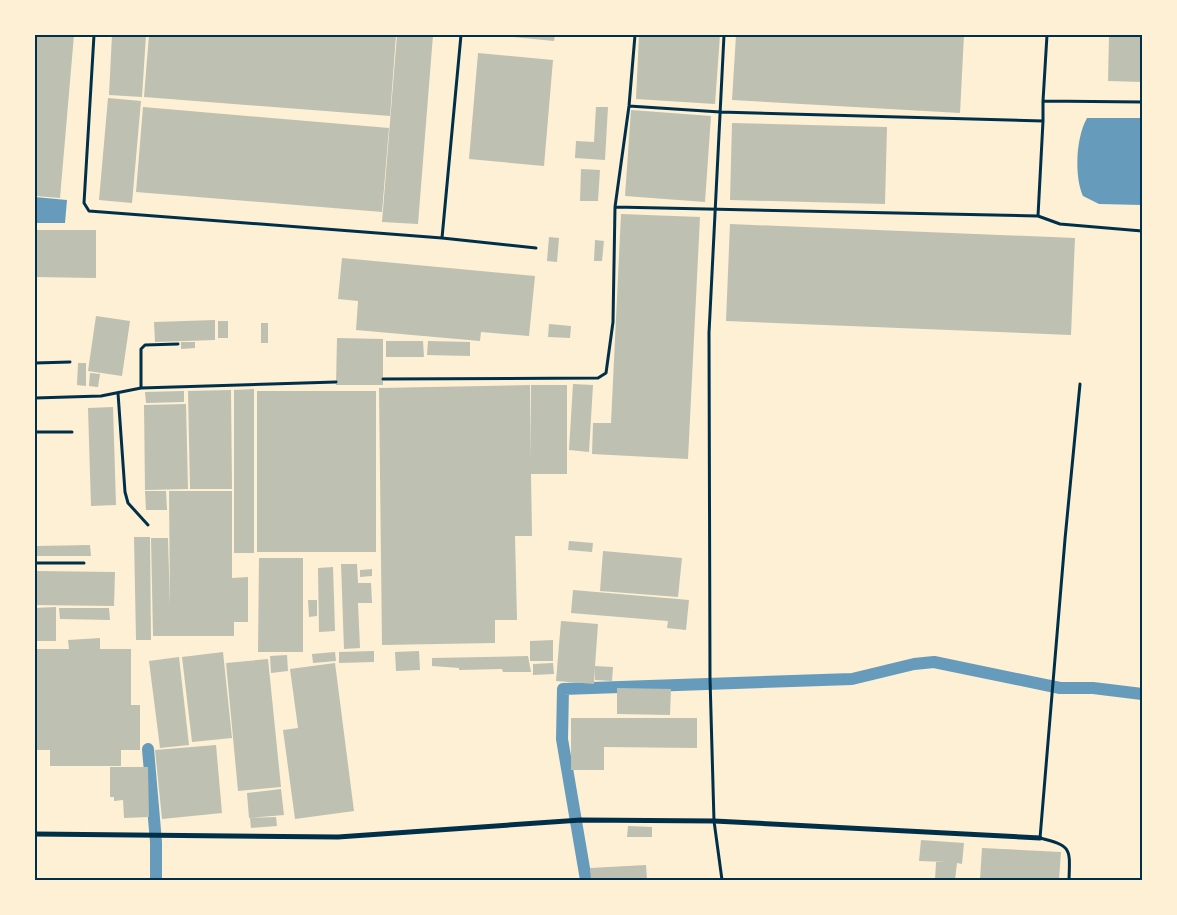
<svg xmlns="http://www.w3.org/2000/svg" width="1177" height="915" font-family="Barlow,sans-serif">
<style>
.water{fill:#669bbc}
.lines{fill:none;stroke-linecap:round;stroke-linejoin:round}
.canal{stroke:#669bbc;stroke-width:12}
.building{fill:#bec0b2}
.service{stroke:#003049;stroke-width:3}
.minor{stroke:#003049;stroke-width:5}
.neatline{fill:none;stroke:#003049;stroke-width:2}
</style>
<rect width="100%" height="100%" fill="#fdf0d5"/>
<!-- water -->
<path class="water" d="M1087,118H1142V205L1099,204L1083,196C1074,176 1076,137 1087,118Z
M35,197L67,200L65,223H35Z"/>
<g class="lines">
<!-- canal -->
<path class="canal" d="M148,749L156,842V880
M586,880L562,739L563,689L852,679L914,664L934,662L1060,688H1093L1142,694"/>
</g>
<!-- building -->
<path class="building" d="M35,35H74L60,198L35,196Z
M112,35H146L142,97L109,95Z
M149,35H396L390,116L144,97Z
M397,35H433L418,224L382,222Z
M494,35H555L554,41Z
M639,35H720L715,104L636,99Z
M736,35H964L960,113L732,100Z
M1109,35H1142V82L1108,81Z
M478,53L553,60L544,166L469,159Z
M108,98L141,101L132,203L99,200Z
M143,107L389,128L382,212L136,192Z
M596,107H608L605,160L575,158L576,141L594,142Z
M631,110L711,116L705,202L625,196Z
M732,123L887,127L885,204L730,200Z
M581,169L600,170L598,201H580Z
M621,214L700,217L688,459L592,454L593,423H611Z
M730,224L1075,238L1071,335L726,321Z
M35,230H96V278L35,277Z
M549,237L559,238L557,262L547,261Z
M595,240L604,241L602,261H594Z
M342,258L535,276L529,336L481,332L480,341L356,330L358,301L338,299Z
M96,316L130,321L122,376L88,371Z
M215,320V340L155,342L154,322Z
M218,321H228V338H218Z
M261,323H268V343H261Z
M549,324L571,326L570,338L548,337Z
M337,338L383,339V385H336Z
M386,341H423L424,357H386Z
M428,341L470,342V356L427,355Z
M181,342H195V348L181,349Z
M78,363H86V386L77,385Z
M90,373L100,374L98,387L89,386Z
M573,384L593,385L589,452L569,450Z
M530,385L531,462V385H567V474H531L532,536H515L517,620H495V643L382,645L379,388Z
M254,389V553H234V390Z
M231,390L232,489H190L188,391Z
M184,391V402L146,403L145,392Z
M257,391H376V552H257Z
M186,404L188,489L145,490L144,405Z
M113,407L116,505L91,506L88,408Z
M145,491H166L167,510H146Z
M169,491H232V578L248,577V622H234V636H153L151,538H168L170,608Z
M134,537H150L151,640H136Z
M569,541L593,543L592,552L568,550Z
M90,545L91,556H35V546Z
M603,551L682,558L678,597L600,591Z
M259,558H303V652H258Z
M341,564H357L358,583H371L372,603H358L360,648L344,649Z
M333,567L335,631L319,632L318,568Z
M372,569V576L360,577V570Z
M35,571L115,572L114,606L35,605Z
M573,590L689,600L686,630L667,628L668,621L571,613Z
M308,600H317V616L309,617Z
M56,607V641H35V608Z
M59,608H109L110,620L60,619Z
M561,621L598,624L595,666L613,667L612,681L595,680V668L594,684L556,681Z
M100,638V649H131V705H140V750H121V766H50V750H35V649H69L68,640Z
M553,640V661H530V641Z
M374,651V662L339,663V652Z
M419,651L420,670L396,671L395,652Z
M223,652L232,738L192,742L182,657Z
M335,652L336,661L313,663L312,654Z
M287,655L288,671L271,673L270,656Z
M528,656L531,672H503L502,669L459,670V668L432,666V658Z
M179,657L189,745L160,748L149,661Z
M268,659L281,787L238,791L226,663Z
M335,663L354,811L295,819L283,730L298,728L290,669Z
M553,663L554,674L533,675V664Z
M617,688L671,689L670,715L617,714Z
M571,718H697V748L604,747V770H571Z
M216,745L222,813L162,819L155,750Z
M110,767H148L149,817L124,818L123,800L114,801V797H110Z
M281,789L284,815L249,818L247,793Z
M276,817L277,826L251,828L250,818Z
M628,826L652,827V837H627Z
M921,840L964,843L962,864L957,863L955,880H935L936,862H947L919,861Z
M982,848L1061,852L1059,880H980Z
M646,865L647,880H591L590,868Z"/>
<g class="lines">
<!-- service -->
<path class="service" d="M94,35L84,203L89,211L442,238L536,248
M1047,35L1043,101L1142,102
M629,106L720,112L1043,121V101
M1043,121L1038,216L1060,224L1142,231
M615,207L1038,216
M442,238L461,35
M35,363L70,362
M383,379L598,378L606,373L613,322L615,207L629,106L635,35
M141,388V349L145,345L178,344
M118,393L125,492L128,503L148,525
M35,398L101,396L141,388L336,382
M35,432H72
M35,563H84
M722,880L714,821L710,678L709,333L724,35
M1069,880C1070,848 1072,846 1040,838L1065,539L1080,384"/>
<!-- minor -->
<path class="minor" d="M35,834L338,837L581,820L714,821L1040,838"/>
</g>
<!-- border -->
<rect width="1177" height="915" fill="none" stroke="#fdf0d5" stroke-width="72"/>
<rect x="36" y="36" width="1105" height="843" class="neatline"/>
</svg>
